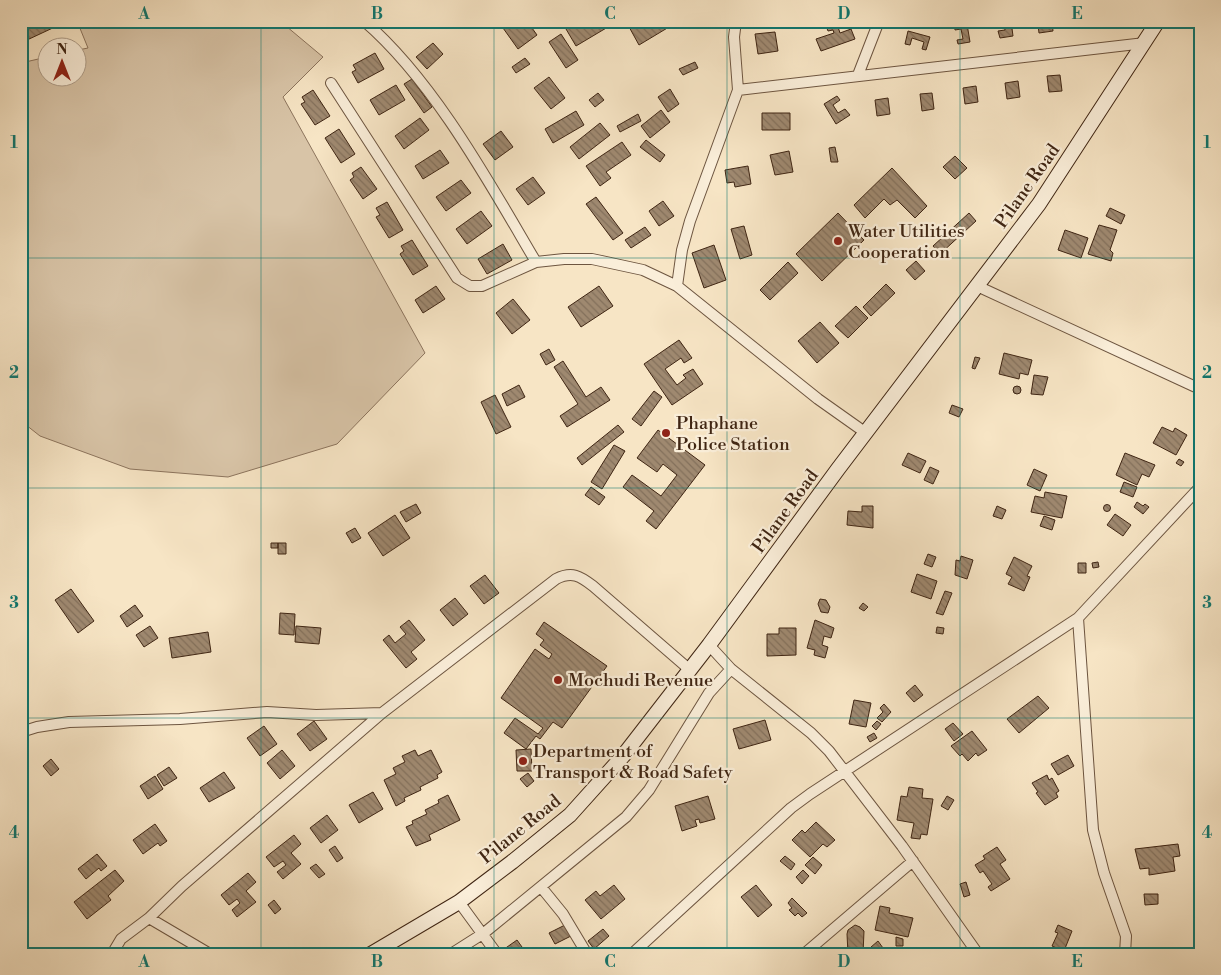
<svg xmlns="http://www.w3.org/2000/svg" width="1221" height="975" font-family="'Libre Bodoni',serif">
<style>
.grass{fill:#d8c4a7;stroke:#8c745d}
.building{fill:url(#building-back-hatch);stroke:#3f2513}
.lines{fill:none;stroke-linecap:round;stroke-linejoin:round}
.street-casing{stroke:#6d5540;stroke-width:12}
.secondary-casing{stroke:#3f2513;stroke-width:16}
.street{stroke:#faeed9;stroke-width:10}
.secondary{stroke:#faeed9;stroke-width:14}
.grid{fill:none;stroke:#0f766e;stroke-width:1;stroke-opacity:0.55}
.poi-dot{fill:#8f2418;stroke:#faeed9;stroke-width:2}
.labels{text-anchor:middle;stroke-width:4.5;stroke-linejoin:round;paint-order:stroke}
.street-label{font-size:18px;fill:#3f2513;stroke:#faeed9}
.poi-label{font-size:18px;fill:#3f2513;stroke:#faeed9;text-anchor:start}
.neatline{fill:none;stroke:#0f766e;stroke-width:2}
.grid-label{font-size:16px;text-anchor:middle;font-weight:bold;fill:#0f766e}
</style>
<defs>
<pattern id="building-back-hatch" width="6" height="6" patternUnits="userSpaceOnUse" patternTransform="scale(1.25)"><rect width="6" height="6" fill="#9f8970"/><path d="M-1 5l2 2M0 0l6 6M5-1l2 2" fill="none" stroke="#83705b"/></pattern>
</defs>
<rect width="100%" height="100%" fill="#f7e5c5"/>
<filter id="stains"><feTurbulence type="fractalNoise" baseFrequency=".004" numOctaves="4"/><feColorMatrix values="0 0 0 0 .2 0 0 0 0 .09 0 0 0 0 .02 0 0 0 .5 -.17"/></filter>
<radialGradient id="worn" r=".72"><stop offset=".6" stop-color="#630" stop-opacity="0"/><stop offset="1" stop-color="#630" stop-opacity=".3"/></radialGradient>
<!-- grass -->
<path class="grass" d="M77,21H280L323,57L283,97L425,353L337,444L228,477L130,469L40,436L21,421V63L47,57L48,78H78V50L88,48Z"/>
<!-- building -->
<path class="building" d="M25,21H55L57,26L27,40L21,28L27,26Z
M393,21H407L399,28Z
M498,21H527L537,35L518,49Z
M579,21H618L576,46L566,29Z
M635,21H679L639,45L628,25Z
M824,21H847L848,23L838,27L840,33L851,29L855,39L821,51L816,39L834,33L833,30L828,31Z
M954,21H959L960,25L967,24L970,42L958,44L957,40L963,39L961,29L955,30Z
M1011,21L1013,36L1000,38L998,31L1005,30L1004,22Z
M1045,21H1052L1053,31L1039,33L1038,25L1045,24Z
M908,31L930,37L926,50L922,49L924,42L912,38L910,45L905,44Z
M775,32L778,51L758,54L755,34Z
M561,34L578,60L566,68L549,42Z
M433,43L443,54L427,69L416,57Z
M375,53L384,69L358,83L352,72L356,70L353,65Z
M525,58L530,64L516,73L512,67Z
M695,62L698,68L683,75L679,69Z
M1060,75L1062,91L1049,92L1047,76Z
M549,77L565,98L551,109L534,88Z
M412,79L432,107L424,113L404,84Z
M1018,81L1020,97L1007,99L1005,83Z
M396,85L405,100L379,115L370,100Z
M976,86L978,102L965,104L963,88Z
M670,89L679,104L668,112L658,97Z
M313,90L330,116L315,125L301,104L305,102L302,97Z
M598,93L604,100L595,107L589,100Z
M932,93L934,109L922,111L920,94Z
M837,96L840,100L833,105L838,113L845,109L850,115L836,124L824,104Z
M888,98L890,114L877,116L875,100Z
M661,110L670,122L650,138L641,126Z
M576,111L584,125L553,143L545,129Z
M762,113H790V130H762Z
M638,114L641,121L620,132L617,126Z
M420,118L429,130L404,149L395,136Z
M600,123L610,135L579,159L570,147Z
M339,129L355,154L341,163L325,138Z
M501,131L513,147L495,160L483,144Z
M646,140L665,155L660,162L640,147Z
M622,142L631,155L606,172L611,178L600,186L586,166Z
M835,147L838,162H831L829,148Z
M440,150L449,163L423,179L415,166Z
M789,151L793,172L775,175L770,155Z
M955,156L967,168L955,179L943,167Z
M748,166L751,184L735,187L734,182L727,183L725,170Z
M361,167L377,189L363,199L350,180L354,177L352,173Z
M892,168L927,206L915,218L897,200L890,205L884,199L865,218L854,205Z
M533,177L545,193L528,205L516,189Z
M461,180L471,193L446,211L436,197Z
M596,197L623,233L613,240L586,204Z
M663,201L674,216L659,226L649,211Z
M387,202L403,230L389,238L376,217L380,215L376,208Z
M1110,208L1125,215L1121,224L1106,216Z
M481,211L492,226L467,244L456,229Z
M838,213L864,240L822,281L796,254Z
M969,213L976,221L940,254L933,246Z
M1099,225L1117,230L1110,250L1113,253L1111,261L1088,254Z
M744,226L752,255L740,259L731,229Z
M645,227L651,235L631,248L625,240Z
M1065,230L1088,238L1081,258L1058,250Z
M412,240L428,266L413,275L400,254L404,251L401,246Z
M503,244L512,260L487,274L478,259Z
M714,245L726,280L704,288L692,253Z
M916,261L925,271L915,280L906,270Z
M788,262L798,273L770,300L760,290Z
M886,284L895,293L871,316L863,307Z
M436,286L445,299L423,313L415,300Z
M599,286L613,306L581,327L568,307Z
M513,299L530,320L512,334L496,313Z
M856,306L868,318L848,338L835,326Z
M820,322L839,343L817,363L798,341Z
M679,340L692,358L684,363L681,358L665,369L677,385L686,378L683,375L693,369L703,384L672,405L644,364Z
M549,349L555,360L546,365L540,354Z
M1004,353L1032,360L1028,375L1020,373L1019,379L999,374Z
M975,357L980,358L975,369L972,368Z
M563,361L586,397L601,387L610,400L567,427L560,416L578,404L554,367Z
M1034,375L1048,377L1043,395L1031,394Z
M519,385L525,397L507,406L502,394Z
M1013 390a4 4 0 1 1 8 0a4 4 0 1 1-8 0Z
M654,391L662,397L641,426L632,419Z
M495,395L511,427L496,434L481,402Z
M952,405L963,409L959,417L949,413Z
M1199,416L1200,417V427L1194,424Z
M618,425L624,432L582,465L577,458Z
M1162,427L1173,432L1175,428L1187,435L1176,455L1153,443Z
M658,430L705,465L656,529L646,521L654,511L623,487L632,475L661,496L677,475L663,464L657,472L637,458Z
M614,445L625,451L602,489L591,482Z
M908,453L926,461L920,473L902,465Z
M1125,453L1155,465L1149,477L1142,474L1137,485L1116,475Z
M1179,459L1184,462L1181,466L1176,463Z
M930,467L939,471L933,484L924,480Z
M1034,469L1047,475L1040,491L1027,485Z
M1124,482L1137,487L1133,497L1120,492Z
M591,487L605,497L599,505L585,495Z
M1045,492L1067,496L1062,518L1031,512L1035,496L1044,498Z
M1137,502L1143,506L1145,504L1149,507L1143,514L1134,507Z
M416,504L421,513L406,522L400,512Z
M1103.5 508a3.5 3.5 0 1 1 7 0a3.5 3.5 0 1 1-7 0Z
M862,506H873V528L847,525L848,511L862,512Z
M997,506L1006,510L1002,519L993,516Z
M1115,514L1131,525L1123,536L1107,525Z
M395,515L410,538L383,556L368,533Z
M1044,516L1055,520L1052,530L1040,526Z
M355,528L361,538L352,543L346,533Z
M271,543H278V548H271Z
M278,543H286V554H278Z
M928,554L936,557L932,567L924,564Z
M961,556L973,560L967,579L955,575L956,560L960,561Z
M1014,557L1032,566L1027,576L1030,577L1024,591L1008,584L1012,577L1006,574Z
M1098,562L1099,567L1093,568L1092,563Z
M1078,563H1086V573H1078Z
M917,574L937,581L931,599L911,592Z
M485,575L499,593L484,604L470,586Z
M71,589L94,621L78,633L55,600Z
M945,591L952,593L943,615L936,613Z
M455,598L468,614L453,626L440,610Z
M820,599L826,600L830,607L828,613L821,612L818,604Z
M863,603L868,607L864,611L859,608Z
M135,605L143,616L127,627L120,616Z
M280,613L295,614L294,635L279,634Z
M409,620L425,640L411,652L417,659L406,668L383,640L389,635L395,643L406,634L400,627Z
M815,620L834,628L831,638L824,636L822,645L828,647L825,658L814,655L815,650L807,648Z
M544,622L607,666L562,728L553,722L540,739L536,736L526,749L504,733L515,718L538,734L543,728L501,698L535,649L549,659L552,654L540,645L544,640L536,634Z
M150,626L158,638L144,647L136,635Z
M296,626L321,628L319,644L295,642Z
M937,627L944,628L943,634L936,633Z
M779,628H796V655L767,656V634H779Z
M208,632L211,652L172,658L169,638Z
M915,685L923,695L914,702L906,693Z
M1038,696L1049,708L1019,733L1007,719Z
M854,700L871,703L866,727L849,724Z
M884,704L891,712L882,722L877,718L883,712L880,708Z
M765,720L771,740L739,749L733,729Z
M314,721L327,739L310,751L297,734Z
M877,721L881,724L876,730L872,726Z
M953,723L963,734L954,741L945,729Z
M264,726L277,744L260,756L247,738Z
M972,731L987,750L978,756L976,753L968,761L962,754L960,756L951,746Z
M874,733L877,738L870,742L867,737Z
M531,749L532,771H517L516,750Z
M282,750L295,766L280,779L267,763Z
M415,750L418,756L431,750L442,772L437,775L438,778L420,787L421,790L404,798L405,801L396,806L384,780L396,774L393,768L405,762L402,756Z
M1068,755L1074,766L1058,775L1051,764Z
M51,759L59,769L51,776L43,766Z
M169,767L177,778L164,786L157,775Z
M224,772L235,788L209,802L200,788Z
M528,773L534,781L527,787L520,779Z
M1047,775L1049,780L1052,778L1059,791L1056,793L1058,797L1045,805L1036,793L1038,792L1032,783Z
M155,776L163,789L148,799L140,786Z
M909,787L923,789L922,798L933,799L927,835L921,834L920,839L911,838L914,823L897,820L901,796L907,797Z
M373,792L383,809L359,823L349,805Z
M448,795L460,820L429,835L431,840L416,846L406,827L413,824L412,821L427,814L425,810L439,803L438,800Z
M708,796L715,819L700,823L699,819L695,820L697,826L682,831L675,806Z
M947,796L954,800L948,810L941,806Z
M327,815L338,830L321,843L310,828Z
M816,822L835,840L827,847L823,844L810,857L792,840L802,830L805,833Z
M155,824L167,841L160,846L158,843L143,854L133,840Z
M294,835L301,844L291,853L301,864L283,879L277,872L286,865L283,861L274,867L266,857Z
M1178,844L1180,856L1173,857L1175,871L1149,875V868L1140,869L1135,849Z
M335,846L343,858L337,862L329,850Z
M997,847L1006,860L1000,864L1010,879L991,891L988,887L992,884L983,871L980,873L975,865L985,859L983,856Z
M97,854L107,866L101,871L99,868L86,879L78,869Z
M785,856L795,864L791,870L780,861Z
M813,857L822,865L815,874L805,865Z
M316,864L325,874L319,878L310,868Z
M115,870L124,881L108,896L111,900L87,919L74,902Z
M803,870L809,876L802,884L796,877Z
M248,873L256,882L246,891L256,902L237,917L232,910L240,903L237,899L229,905L221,895Z
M966,882L970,895L964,897L960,884Z
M614,885L625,899L601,919L585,900L596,891L600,896Z
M756,885L772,905L758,917L741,897Z
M1144,894H1158V904L1145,905Z
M792,898L807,913L802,917L798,913L795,916L789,910L792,908L788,903Z
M274,900L281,909L275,914L268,905Z
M880,906L890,908L889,913L913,918L908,937L875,930Z
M565,925L571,936L555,944L549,933Z
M855,925L860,927L864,931L863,954H848L847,934L848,930Z
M1058,925L1072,931L1064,951L1052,946L1058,933L1055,932Z
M603,929L609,936L594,949L588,941Z
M896,937L903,939V946H896Z
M517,940L527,954H501L500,952Z
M878,941L883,948L876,954L871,947Z"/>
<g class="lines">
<!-- street casing -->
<g class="street-casing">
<path id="street" d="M364,21C434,81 490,184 536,262
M858,75L879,21
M331,83L457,278L470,286H482L536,262L564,259H592L643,270L677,286L818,399L866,433
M738,90L1145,43
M677,286L682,250L690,221L738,90L734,37L736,21
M977,286L1200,389
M1078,618L1093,830L1104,873L1126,936L1125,954
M709,645L731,669L811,733L829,751L902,846L978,954
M21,732L37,727L69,722L180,719L267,712L316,715L382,713L556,579C572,571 580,576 593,586L690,670
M541,887L563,914L587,954
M459,902L497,954
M112,954L121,939L149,918
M210,954L149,918L182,886L382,713
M451,954L484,933L626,817L649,790L709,693L731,669
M632,954L791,808L810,794L1078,618L1200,487
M804,954L913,861"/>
</g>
<!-- secondary casing -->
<g class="secondary-casing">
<path id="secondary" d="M371,954L459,902L512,862L570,815L623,756L709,645L838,469L1039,204L1158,21"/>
</g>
<!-- street -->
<use href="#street" class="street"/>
<!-- secondary -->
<use href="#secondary" class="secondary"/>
</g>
<!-- grid -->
<path class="grid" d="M261,21V954M494,21V954M727,21V954M960,21V954M21,258H1200M21,488H1200M21,718H1200"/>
<!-- markers -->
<g class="poi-dot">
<circle cx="838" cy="241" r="5"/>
<circle cx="666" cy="433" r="5"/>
<circle cx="558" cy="680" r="5"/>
<circle cx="523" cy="761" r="5"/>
</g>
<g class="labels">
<!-- street labels -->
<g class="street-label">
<text transform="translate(1027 186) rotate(-55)" y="6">Pilane Road</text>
<text transform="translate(785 511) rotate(-54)" y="6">Pilane Road</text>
<text transform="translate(520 829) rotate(-39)" y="6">Pilane Road</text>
</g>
<!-- poi labels -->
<g class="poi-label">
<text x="848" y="237">Water Utilities<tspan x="848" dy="21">Cooperation</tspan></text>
<text x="676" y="429">Phaphane<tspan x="676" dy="21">Police Station</tspan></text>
<text x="568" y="686">Mochudi Revenue</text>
<text x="533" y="757">Department of<tspan x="533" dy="21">Transport &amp; Road Safety</tspan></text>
</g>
</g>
<!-- margin -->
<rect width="1221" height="975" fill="none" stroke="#f7e5c5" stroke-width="55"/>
<!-- north arrow -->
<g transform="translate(62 62)"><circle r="24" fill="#faeed9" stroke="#af9e8a"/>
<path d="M0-4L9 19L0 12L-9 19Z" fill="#8f2418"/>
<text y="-8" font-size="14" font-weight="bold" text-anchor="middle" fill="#3f2513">N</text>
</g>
<rect x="28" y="28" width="1166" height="920" class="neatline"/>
<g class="grid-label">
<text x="144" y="19">A</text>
<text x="377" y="19">B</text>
<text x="610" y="19">C</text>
<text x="844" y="19">D</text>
<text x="1077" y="19">E</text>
<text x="14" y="148">1</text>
<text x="1207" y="148">1</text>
<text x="14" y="378">2</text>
<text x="1207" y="378">2</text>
<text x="14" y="608">3</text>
<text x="1207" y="608">3</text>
<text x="14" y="838">4</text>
<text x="1207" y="838">4</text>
<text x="144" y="967">A</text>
<text x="377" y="967">B</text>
<text x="610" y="967">C</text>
<text x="844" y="967">D</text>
<text x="1077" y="967">E</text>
</g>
<rect width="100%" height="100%" filter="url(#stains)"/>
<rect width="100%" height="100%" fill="url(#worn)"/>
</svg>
